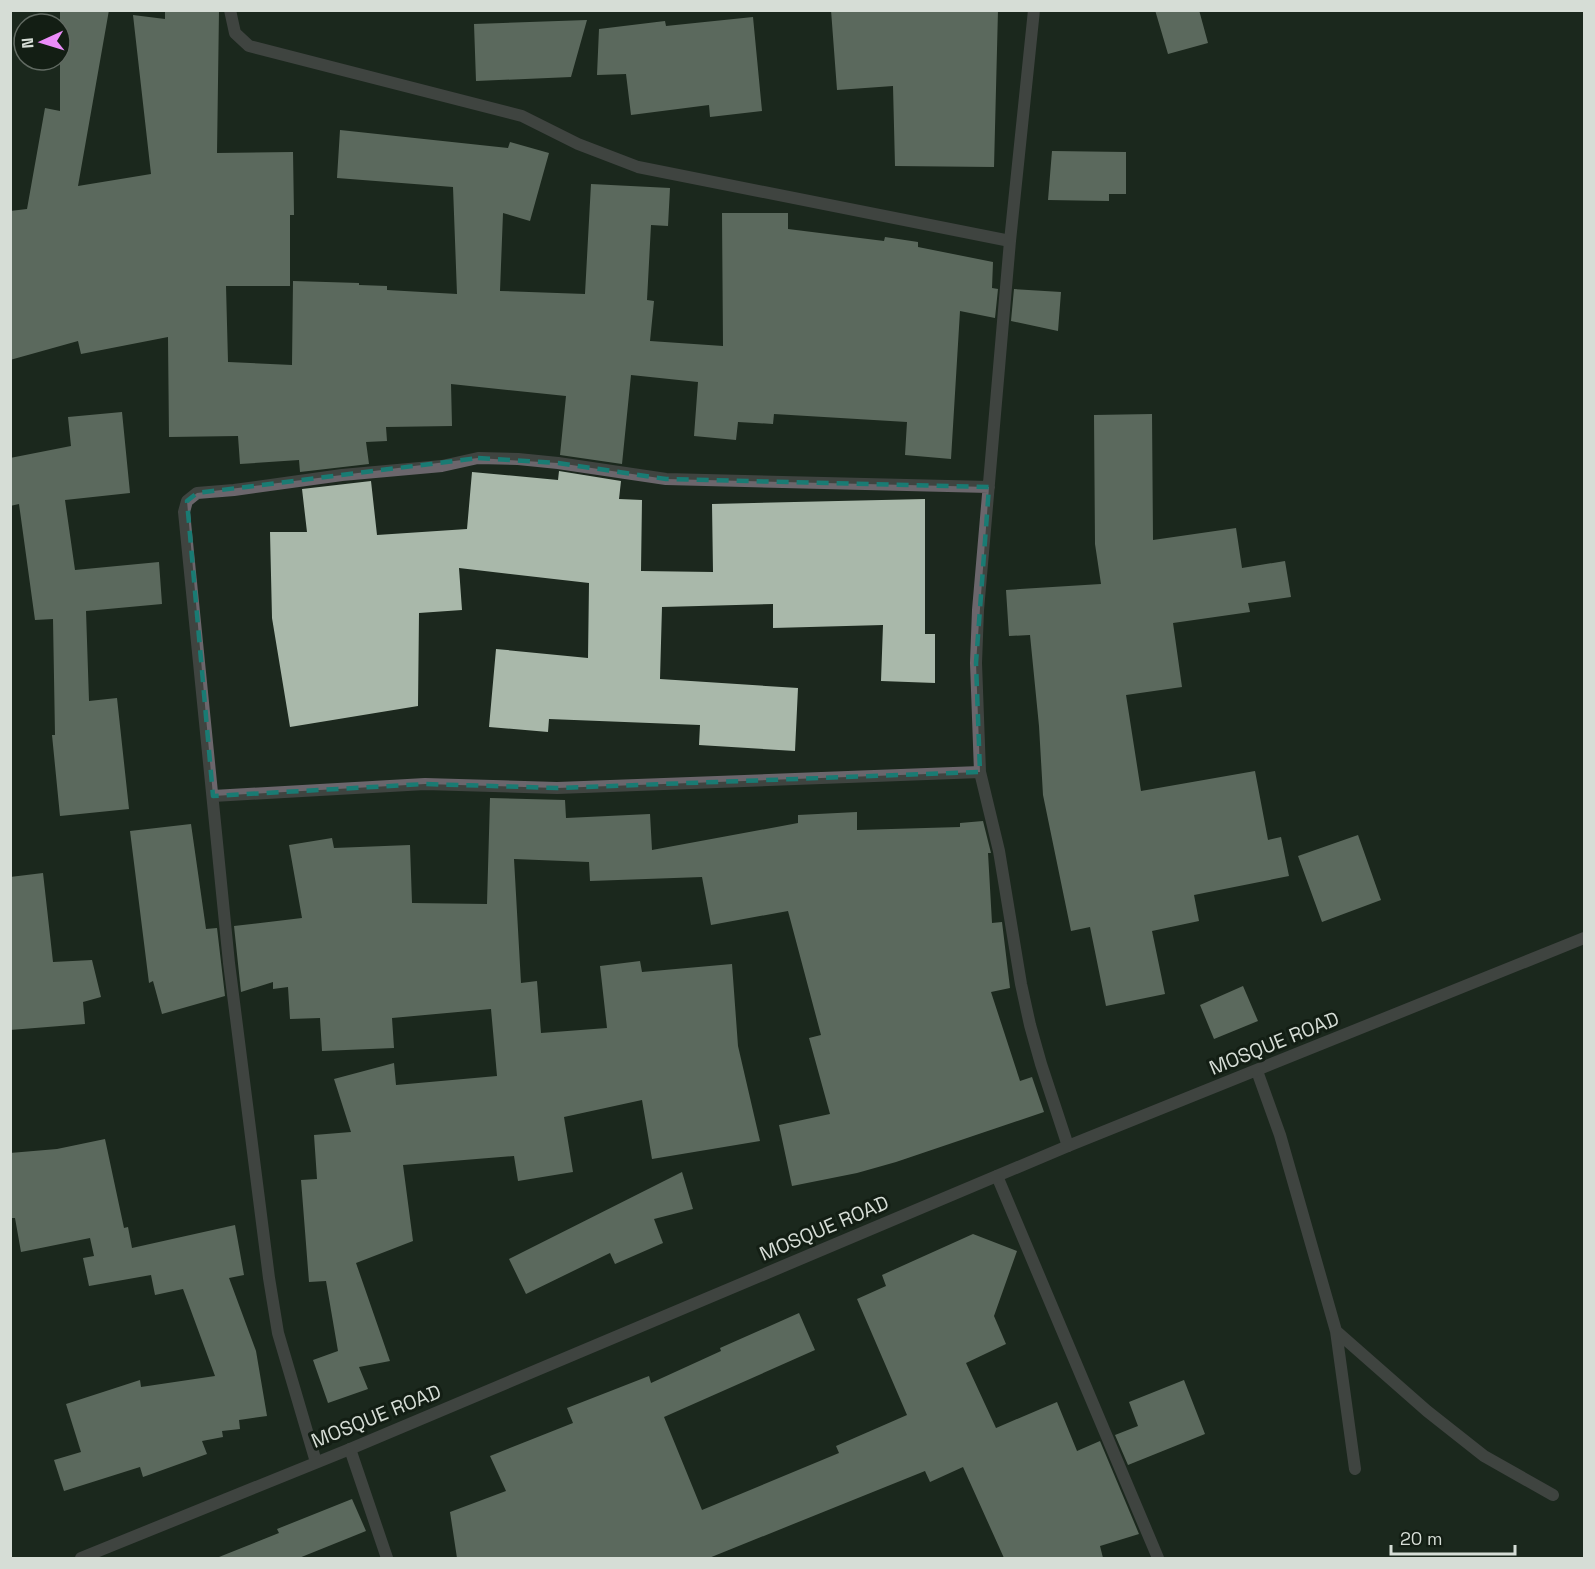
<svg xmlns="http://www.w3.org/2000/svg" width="1595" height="1569" font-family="'Space Grotesk',sans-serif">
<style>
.building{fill:#a9b8aa}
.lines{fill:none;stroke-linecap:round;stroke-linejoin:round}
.minor{stroke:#6b666c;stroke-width:12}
.tertiary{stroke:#6b666c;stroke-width:12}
.marked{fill:none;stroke:#197b73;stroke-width:4.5;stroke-dasharray:12 8;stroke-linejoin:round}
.labels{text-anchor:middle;stroke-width:6;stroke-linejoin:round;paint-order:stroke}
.street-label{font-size:20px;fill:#d6ddd6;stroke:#131e14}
</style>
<rect width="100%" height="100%" fill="#1c281e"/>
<!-- building -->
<path class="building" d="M60,10H109L78,186L151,174L133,15L165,19V10H219L217,153L293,152L294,215H290V286H226L228,362L292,365L293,281L359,283V285L387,286V290L457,294L453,187L337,178L340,130L508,148L510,142L549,153L530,221L503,213L500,291L585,294L591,184L670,188L668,226L651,225L647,300L654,301L650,341L723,346L722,213H788V229L884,241L885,237L918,242V247L993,262L992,288L998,289L995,318L960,311L951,459L905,455L907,422L774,414L773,424L738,422L736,440L694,436L698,382L631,375L622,464L560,455L566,396L451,384L452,426L386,427L387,441L366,442L369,464L300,472L299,460L240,464L238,436L169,437L168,337L81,354L78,341L10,360V211L27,209L45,108L60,111Z
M831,10H998L994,167L895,166L893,86L837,90Z
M1155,10H1199L1208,43L1168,54Z
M753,17L762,111L710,117L709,105L631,115L626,74L597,75L599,29L665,21L666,26Z
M587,20L571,77L476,81L474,24Z
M1052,151L1126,152V194H1109V201L1048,200Z
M1014,289L1061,292L1058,331L1011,321Z
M122,412L130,493L65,500L75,570L159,562L162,604L86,611L89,701L117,698L129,809L60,816L52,735H55L53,619L35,620L19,504L10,506V458L71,446L68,417Z
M1152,414L1153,540L1236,528L1242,568L1285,561L1291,597L1248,603L1250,612L1173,623L1182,687L1126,695L1141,791L1255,771L1268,840L1281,837L1289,876L1194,895L1199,921L1152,931L1165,994L1106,1006L1090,927L1071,931L1043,795L1039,726L1030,635L1009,636L1006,590L1101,584L1095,544L1094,415Z
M559,471L621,481L619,499L642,500L641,571L713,572L712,504L925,499V634H935V683L881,681L883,625L773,628V604L662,607L660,679L798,688L795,751L699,745L700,725L549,719L548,732L489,727L496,649L588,658L589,583L459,568L462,610L419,613L418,706L290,727L272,618L270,532H307L302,489L371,481L377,535L467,529L472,472L558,480Z
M490,798L565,800L566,818L650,814L652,850L798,823V815L857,812V830L960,827V823L983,821L991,853H988L992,923L1002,922L1010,988L991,992L1020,1081L1032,1077L1044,1112L896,1162L857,1173L792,1186L779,1125L830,1114L809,1038L821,1035L788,911L711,925L702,877L590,881L589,862L514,859L521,983L537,981L541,1033L607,1028L600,966L640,961L642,972L732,964L738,1046L760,1141L652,1159L642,1100L564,1117L573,1172L518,1181L514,1156L403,1165L413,1241L356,1263L390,1361L359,1367L368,1389L328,1403L313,1360L338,1351L326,1281L309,1282L301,1180L317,1179L314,1135L351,1132L334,1079L394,1063L396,1085L497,1076L491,1009L392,1018L394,1048L322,1051L320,1018L290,1019L288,987L273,989V982L241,992L234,926L302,918L289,845L332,838L334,848L410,845L412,903L487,904Z
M191,824L206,929L217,928L225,996L162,1014L153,981L149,983L130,831Z
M1358,835L1381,900L1322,922L1298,856Z
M43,873L53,962L92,960L101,997L83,1002L85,1024L10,1030V877Z
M1243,986L1258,1021L1214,1039L1200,1005Z
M105,1139L124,1228L128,1227L132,1248L235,1225L244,1275L229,1278L256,1351L267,1416L239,1420L240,1429L222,1431L223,1437L202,1441L207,1454L143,1477L140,1467L64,1491L54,1460L81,1452L66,1404L140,1380L141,1387L215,1376L183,1289L155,1295L151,1275L89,1286L83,1258L94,1256L90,1238L21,1252L15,1218H10V1153L57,1149Z
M682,1172L693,1209L654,1219L663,1243L615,1264L610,1253L526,1294L509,1259Z
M973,1234L1017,1251L994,1316L1006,1344L966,1363L996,1428L1057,1402L1077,1451L1100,1441L1139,1534L1100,1546L1103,1558H1004L963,1467L930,1482L925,1471L709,1558H457L450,1512L506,1491L490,1456L573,1423L567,1408L649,1376L651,1383L721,1351L720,1348L799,1313L815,1350L664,1417L702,1510L839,1453L836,1446L907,1415L857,1299L886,1286L882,1275Z
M1184,1380L1205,1434L1128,1465L1115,1435L1138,1426L1129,1402Z
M352,1499L366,1531L299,1558H219V1557L279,1533L277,1529Z"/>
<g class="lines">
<!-- minor -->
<path class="minor" d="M230,10L235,33L249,46L522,116L578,144L638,167L1010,241
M1034,10L1010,241L978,610L976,663L980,772L999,851L1021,984L1030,1025L1041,1064L1068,1146
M213,796L425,784L557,788L980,772
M1257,1071L1280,1135L1336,1331L1355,1469
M997,1176L1158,1558
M1336,1331L1427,1411L1484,1456L1553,1495
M350,1449L387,1558
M316,1462L278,1333L269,1278L229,963L184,512L187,501L197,493L234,490L342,475L442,466L478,458L518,459L558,463L666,479L989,487"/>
<!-- tertiary -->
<path class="tertiary" d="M81,1558L350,1449L1068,1146L1584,938"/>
</g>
<!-- marked area -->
<path d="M0 0H1595V1569H0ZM478,458L558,463L666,479L989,487L976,663L980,772L557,788L425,784L213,796L187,501L197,493Z" fill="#1c281e" fill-opacity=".55" fill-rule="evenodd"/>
<path class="marked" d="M478,458L558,463L666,479L989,487L976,663L980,772L557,788L425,784L213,796L187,501L197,493Z"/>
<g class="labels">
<!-- street labels -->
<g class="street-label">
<text transform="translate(1274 1043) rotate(-22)" y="7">MOSQUE ROAD</text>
<text transform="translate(824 1228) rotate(-23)" y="7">MOSQUE ROAD</text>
<text transform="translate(376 1416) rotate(-22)" y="7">MOSQUE ROAD</text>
</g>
</g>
<!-- border -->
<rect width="1595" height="1569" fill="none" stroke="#d6ddd6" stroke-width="24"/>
<!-- north arrow -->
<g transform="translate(42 42) rotate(266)"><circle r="28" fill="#131e14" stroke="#616a62" stroke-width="1.5"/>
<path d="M0-4.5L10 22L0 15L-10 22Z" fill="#ec8cfa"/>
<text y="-9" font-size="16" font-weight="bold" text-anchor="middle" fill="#d6ddd6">N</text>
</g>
<!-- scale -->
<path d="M1391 1545v9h124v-9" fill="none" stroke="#d6ddd6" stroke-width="3"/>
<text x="1400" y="1545" font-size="18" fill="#d6ddd6" stroke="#131e14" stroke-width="4.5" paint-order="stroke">20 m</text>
</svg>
